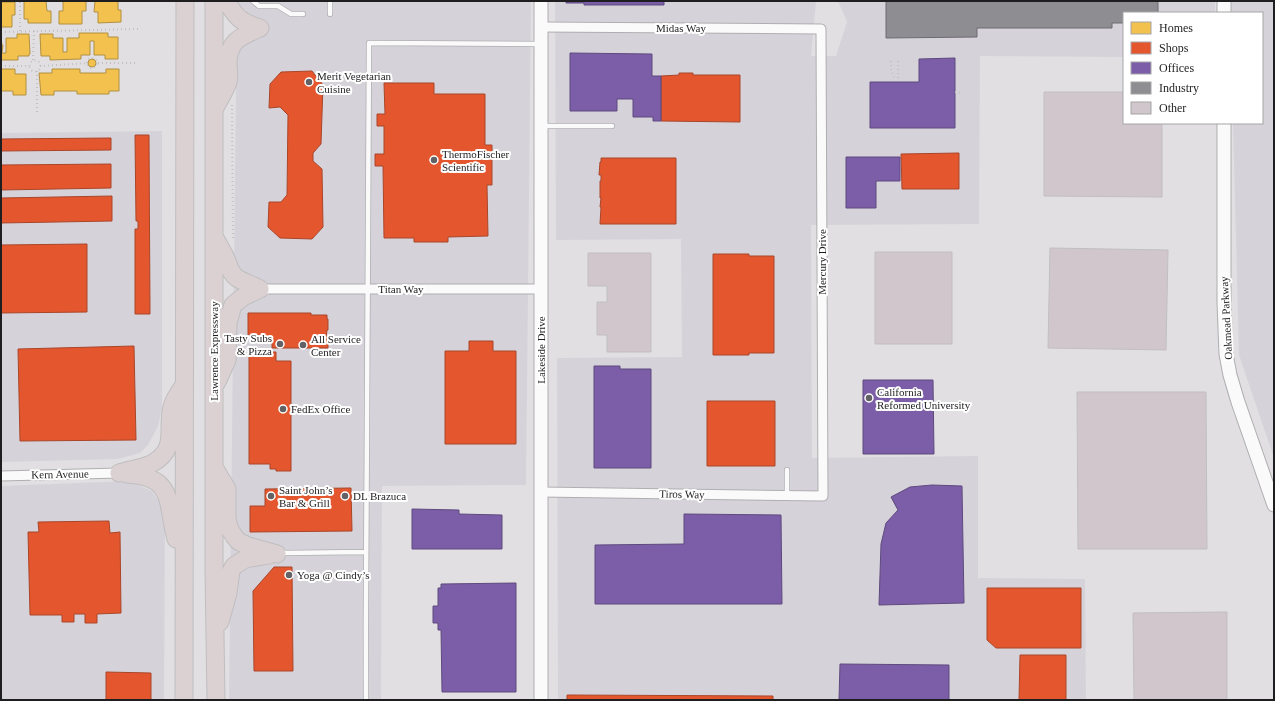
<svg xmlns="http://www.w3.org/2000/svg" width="1275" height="701" font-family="Georgia,serif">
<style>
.built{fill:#d6d2da}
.homes{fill:#f2c14e;stroke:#b29040}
.shops{fill:#e4572e;stroke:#a9462a}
.offices{fill:#7b5ea7;stroke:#5f4a7e}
.industry{fill:#8d8d92;stroke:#6c6b70}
.building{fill:#d0c6cc;stroke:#c1bfc1}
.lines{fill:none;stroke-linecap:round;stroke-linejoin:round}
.lane-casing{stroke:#afaeb0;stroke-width:6}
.street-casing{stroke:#afaeb0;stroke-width:11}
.secondary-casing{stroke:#afaeb0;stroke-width:15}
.highway-casing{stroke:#bfbebf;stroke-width:19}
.path{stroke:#c1c1c1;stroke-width:2;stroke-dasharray:1 3;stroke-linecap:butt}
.lane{stroke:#fafafb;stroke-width:4.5}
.street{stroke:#fafafb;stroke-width:9}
.secondary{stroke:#fafafb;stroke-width:13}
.highway{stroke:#dbd1d3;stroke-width:17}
.poi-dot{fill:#626163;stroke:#fff;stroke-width:1.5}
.labels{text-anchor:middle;stroke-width:4;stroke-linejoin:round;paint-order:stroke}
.street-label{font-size:11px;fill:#1e1d1f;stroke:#fff}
.poi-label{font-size:11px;fill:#1e1d1f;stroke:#fff;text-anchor:start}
</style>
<rect width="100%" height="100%" fill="#e1dfe2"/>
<!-- built -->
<path class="built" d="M237,1H531L526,485L382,486L381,700H229Z
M555,1H816L811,56H836L847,22L838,1H1215V13H1124V57L980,56L979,224L811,225L812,458L978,456V578L1085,579L1086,700H558L557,358L682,357L681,239L556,240Z
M1230,1H1274V458L1239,355L1233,123H1262V13H1230Z
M162,131V408L158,426L148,445L140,453L118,459L1,462V133Z
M129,481L152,491L165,510L164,700H1V486Z"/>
<!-- homes -->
<path class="homes" d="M24,1H46L47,11H51V23H28V19H24Z
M63,1H86V11H82V24H59V11H63Z
M95,1H118V10H121V22L98,23V12H94Z
M1,2H15V15H12V27H1Z
M79,33H108V37H118V59H105V55H94V41H90V55H81V59L50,60V56H41L40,34H53V38H63V52H67V38H79Z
M17,34H29L30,54H29V56H18V60H1V38L2,45H3L2,53H6V38H17Z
M88 63a4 4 0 1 1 8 0a4 4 0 1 1-8 0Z
M1,69H15V74H26V95H13V91H1Z
M52,69H80V73H106V69H119V91H109V94H77V91H54V95H41L39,73H52Z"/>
<!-- shops -->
<path class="shops" d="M312,71L323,85L321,144L313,153V161L322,169L323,227L312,239L280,238L268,227L269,202H281L287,195L288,115L280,107L269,108L270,84L281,72Z
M679,73H693V75H740V122L661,121V76L679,75Z
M384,83H434V94H485V145H492V185H487L488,236L448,237V242H414V238H384L383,166H375V154H384V126H377V114H385Z
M135,135H149L150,314H135V229H138V221H136Z
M111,138V150L1,151V139Z
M959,153V189H902L901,154Z
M601,158H676V224H600L601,207H600L601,198H600V181H601V175H599L600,162H601Z
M111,164V188L1,190V165Z
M112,196V221L1,223V198Z
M87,244V312L1,313V245Z
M713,254H749V256H774V353H749V355H713Z
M248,313H311V315H327V319H328V330H327L326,339H328V348H272V341H263V335H248Z
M469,341H493V351H516V444H445V351H469Z
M134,346L136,440L20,441L18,349Z
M249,352H276V361H291V471H276V469H270V464H249Z
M707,401H775V466H707Z
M351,488L352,531L250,532V506H265V489Z
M109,521L110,533L120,532L121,613L97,614V623H85V614H74V622H62V615H30L28,532H39L38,522Z
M274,567H292L293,671H254L253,591Z
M987,588H1081V648H996L987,640Z
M1020,655H1066V700H1078H1019Z
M106,672L151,673V700H106Z
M567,695L773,696V700H567Z"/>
<!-- offices -->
<path class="offices" d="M566,1H664V5H584V3H566Z
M570,53L652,54V76H661V121H653V117H633V99H617V111H570Z
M955,58V128H870V82H919V59Z
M846,157H900V181H876V208H846Z
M594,366H620V369H651V468H594Z
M863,380H933L934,454H863Z
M932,485L962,486L964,603L879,605L881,544L886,523L898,510L891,497L910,487Z
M412,509L459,510V514L502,515V549H412Z
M684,514L781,515L782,604H595V545L684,544Z
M516,583V692H442L441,630H438V623H433V606H438V588H441V584Z
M840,664L949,665V700H839Z"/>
<!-- industry -->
<path class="industry" d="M886,1H1158V13H1124V23H1112V28H977V37L886,38Z"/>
<!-- building -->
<path class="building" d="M1044,92H1124V123H1162V197L1044,196Z
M1050,248L1168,250L1166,350L1048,348Z
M875,252H952V344H875Z
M588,253H651V352H607V335H597V302H607V286H588Z
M1077,392H1206L1207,549H1078Z
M1227,612V700H1134L1133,613Z"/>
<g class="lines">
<!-- lane casing -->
<g class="lane-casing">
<path id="lane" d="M253,1L259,6H278L291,14H303
M330,1V14
M543,126H612
M787,470V495
M281,553L365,552
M366,700C365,481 369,262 369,43L539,44"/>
</g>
<!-- street casing -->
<g class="street-casing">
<path id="street" d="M260,289H541
M1,476L119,473
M541,492L823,496L821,29L541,27"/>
</g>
<!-- secondary casing -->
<g class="secondary-casing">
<path id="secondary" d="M1224,1V13
M1224,123V303L1226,354L1230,375L1238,402L1274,505
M541,700V1"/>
</g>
<!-- highway casing -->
<g class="highway-casing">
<path id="highway" d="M214,1V570L216,700
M226,1C237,18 240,22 260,28
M215,108C219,100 225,91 228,82C230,77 228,69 228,64C228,40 242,36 260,28
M215,238C219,246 224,253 227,261C230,268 230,273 237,278C243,282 253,285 260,289
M217,382L227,360L228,323L233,305L243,297L260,289
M214,467L227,489V518L229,528L234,536L238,541L248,546L277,554
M119,473C129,469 141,469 151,464C179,449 166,430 172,407C174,399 179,392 184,385
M127,474C176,477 166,503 176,539
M220,622L228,593L231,571L234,566L245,559L269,555
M184,700L185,1"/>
</g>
<!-- path -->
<path class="path" d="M20,31V1
M1,32L138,29
M87 63a5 5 0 1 1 10 0a5 5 0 1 1-10 0Z
M33,60L34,31
M29.5 66a5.5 5.5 0 1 1 11 0a5.5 5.5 0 1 1-11 0Z
M891,61V69L895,80
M898,61V80
M98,63H135
M1,66H29
M40,66L87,63
M37,71V113
M955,92L961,93
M232,105L233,241"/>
<!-- lane -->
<use href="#lane" class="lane"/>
<!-- street -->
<use href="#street" class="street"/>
<!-- secondary -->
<use href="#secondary" class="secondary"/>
<!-- highway -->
<use href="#highway" class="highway"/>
</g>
<!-- markers -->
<g class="poi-dot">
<circle cx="309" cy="82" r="4"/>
<circle cx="434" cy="160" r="4"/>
<circle cx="280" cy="344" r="4"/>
<circle cx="303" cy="345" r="4"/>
<circle cx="869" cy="398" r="4"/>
<circle cx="283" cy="409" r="4"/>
<circle cx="271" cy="496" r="4"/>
<circle cx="345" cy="496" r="4"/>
<circle cx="289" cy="575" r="4"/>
</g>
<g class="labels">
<!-- street labels -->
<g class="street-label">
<text x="681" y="32">Midas Way</text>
<text transform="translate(822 262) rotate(-90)" y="4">Mercury Drive</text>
<text x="401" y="293">Titan Way</text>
<text transform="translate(1226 318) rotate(-93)" y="4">Oakmead Parkway</text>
<text transform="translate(541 350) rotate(-90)" y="4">Lakeside Drive</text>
<text transform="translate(214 351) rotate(-90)" y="4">Lawrence Expressway</text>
<text transform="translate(60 474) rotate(-1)" y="4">Kern Avenue</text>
<text transform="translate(682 494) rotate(1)" y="4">Tiros Way</text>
</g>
<!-- poi labels -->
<g class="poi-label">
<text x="317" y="80">Merit Vegetarian<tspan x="317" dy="13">Cuisine</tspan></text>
<text x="442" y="158">ThermoFischer<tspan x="442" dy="13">Scientific</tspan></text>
<text x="272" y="342" text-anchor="end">Tasty Subs<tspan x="272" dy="13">&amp; Pizza</tspan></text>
<text x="311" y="343">All Service<tspan x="311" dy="13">Center</tspan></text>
<text x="877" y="396">California<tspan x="877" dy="13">Reformed University</tspan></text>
<text x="291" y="413">FedEx Office</text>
<text x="279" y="494">Saint John’s<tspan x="279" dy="13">Bar &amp; Grill</tspan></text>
<text x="353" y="500">DL Brazuca</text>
<text x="297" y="579">Yoga @ Cindy’s</text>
</g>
</g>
<!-- border -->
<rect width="1275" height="701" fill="none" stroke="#1e1d1f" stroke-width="4"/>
<!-- legend -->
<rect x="1123" y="12" width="140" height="112" fill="#ffffff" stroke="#a5a5a5"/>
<rect x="1131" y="22" width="20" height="12" fill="#f2c14e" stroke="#a5a5a5"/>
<text x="1159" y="32" font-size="12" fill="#1e1d1f">Homes</text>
<rect x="1131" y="42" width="20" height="12" fill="#e4572e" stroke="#a5a5a5"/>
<text x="1159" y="52" font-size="12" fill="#1e1d1f">Shops</text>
<rect x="1131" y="62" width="20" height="12" fill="#7b5ea7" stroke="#a5a5a5"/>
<text x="1159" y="72" font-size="12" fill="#1e1d1f">Offices</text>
<rect x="1131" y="82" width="20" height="12" fill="#8d8d92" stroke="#a5a5a5"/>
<text x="1159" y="92" font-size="12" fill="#1e1d1f">Industry</text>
<rect x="1131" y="102" width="20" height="12" fill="#d0c6cc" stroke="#a5a5a5"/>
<text x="1159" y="112" font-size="12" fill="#1e1d1f">Other</text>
</svg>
